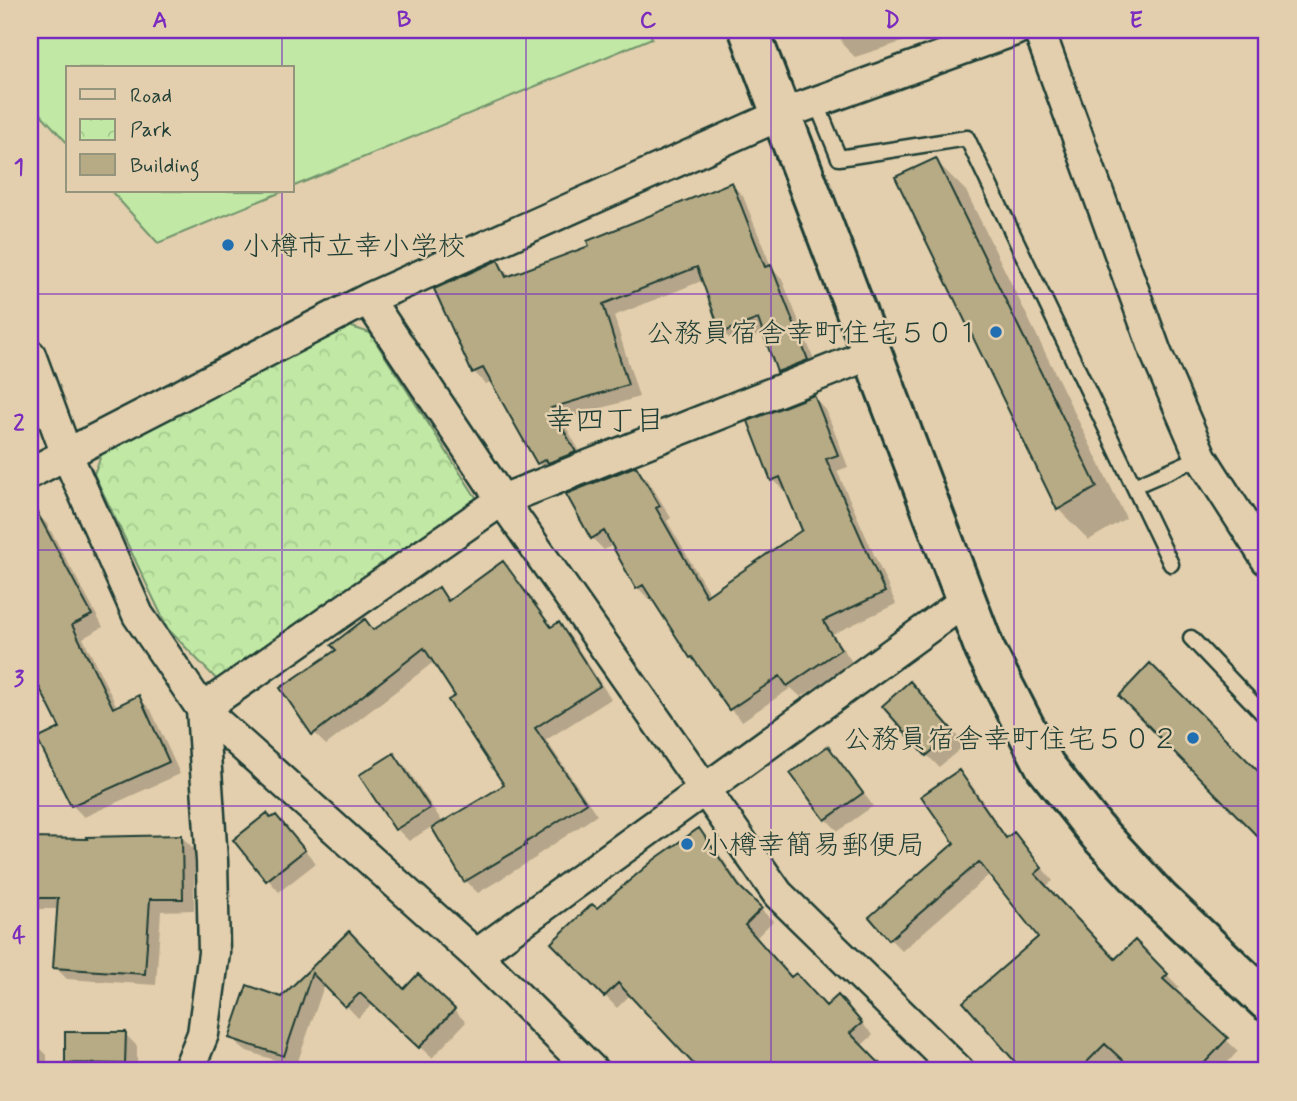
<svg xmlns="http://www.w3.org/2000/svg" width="1297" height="1101" font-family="Mynerve,'Klee One',sans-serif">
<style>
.park{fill:url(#park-crowns);stroke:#70926c;stroke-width:2}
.pitch{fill:#c1e8a4;stroke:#70926c;stroke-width:2}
.shadow{fill:#0003}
.building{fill:#b7ab85;stroke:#1f3d34;stroke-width:2}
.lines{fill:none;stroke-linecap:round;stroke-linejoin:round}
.lane-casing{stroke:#1f3d34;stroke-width:19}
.street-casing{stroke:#1f3d34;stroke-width:35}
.secondary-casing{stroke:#1f3d34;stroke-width:44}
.lane{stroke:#e3cfad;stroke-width:14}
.street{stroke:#e3cfad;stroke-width:30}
.secondary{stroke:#e3cfad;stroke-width:38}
.grid{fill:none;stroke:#7b2cbf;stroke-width:2;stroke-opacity:0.55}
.poi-dot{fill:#1f6fb2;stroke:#e3cfad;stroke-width:2.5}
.labels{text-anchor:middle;stroke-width:5;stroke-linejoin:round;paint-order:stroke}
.poi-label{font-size:28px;fill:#1f3d34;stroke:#e3cfad;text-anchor:start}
.neighbourhood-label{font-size:30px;fill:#1f3d34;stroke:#e3cfad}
.neatline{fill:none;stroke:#7b2cbf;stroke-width:2.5}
.grid-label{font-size:23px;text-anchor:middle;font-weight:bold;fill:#7b2cbf}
</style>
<defs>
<pattern id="park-crowns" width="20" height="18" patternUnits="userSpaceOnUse" patternTransform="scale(1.75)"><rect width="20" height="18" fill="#c1e8a4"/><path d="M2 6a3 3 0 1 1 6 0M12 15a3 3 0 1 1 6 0" fill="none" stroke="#a5c88e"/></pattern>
</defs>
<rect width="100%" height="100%" fill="#e3cfad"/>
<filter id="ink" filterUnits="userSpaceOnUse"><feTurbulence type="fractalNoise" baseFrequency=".0143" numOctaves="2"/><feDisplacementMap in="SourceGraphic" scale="14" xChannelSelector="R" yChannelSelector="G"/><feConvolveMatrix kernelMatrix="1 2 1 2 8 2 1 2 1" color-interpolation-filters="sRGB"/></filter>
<g filter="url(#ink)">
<!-- park -->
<path class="park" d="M346,325L370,333L477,499L219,682L168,629L94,474L103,450Z"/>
<!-- pitch -->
<path class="pitch" d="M30,30H649L652,38L292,187V68H68V144L30,102Z
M111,191H284L158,243Z"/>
<!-- shadow -->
<path class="shadow" d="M838,30H939L855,57L843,45Z
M935,160L966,191L1126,518L1089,540L1058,509Z
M731,184L743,196L772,269L782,279L819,372L791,383L779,371L765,333L735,344L723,332L704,280L614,316L639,397L562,420L587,464L550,475L538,463L492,381L486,384L474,372L498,262L511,277L591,247Z
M814,397L826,410L848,467L837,471L896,604L833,634L852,662L801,697L791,688L742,721L730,709L701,667L691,657L653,598L650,600L638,588L613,545L604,550L592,538L636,468L648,480L671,518L667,521L710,595L804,531L787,491L785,492L773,480Z
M35,511L47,524L103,627L83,638L117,707L139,698L151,710L180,774L84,817L72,805L62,729L30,650V514Z
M503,564L515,576L553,628L558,624L570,636L611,699L546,740L597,815L536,856L537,857L478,893L466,881L433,826L409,841L397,829L361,775L394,755L406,767L443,823L507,785L458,696L435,661L326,745L314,733L338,650L364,621L374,631L439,590L451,602Z
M922,696L965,745L939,767L927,755Z
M828,748L840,760L873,806L838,831L826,819Z
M959,772L971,784L1008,839L1014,834L1053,881L1045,887L1116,961L1135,942L1179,987L1174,991L1238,1051L1220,1071H1015L1011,1067L1016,1061L1040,938L990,874L902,951L890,939L871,917L956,843Z
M276,817L316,863L279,892L235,841Z
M699,830L711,842L750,899L773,921L756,938L792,979L826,1008L849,1010L873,1035L861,1046L885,1071H702L631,994L617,1008L554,943Z
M182,837L194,849V910L161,911L156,985L67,979L55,967L59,909H30V841Z
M349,933L404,991L418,976L466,1022L432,1058L373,1004L358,1018L325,983L296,1067L244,1050L231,1037L281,999Z
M125,1034L137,1046V1071H75L67,1062Z
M30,1043H35L47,1055V1071H30Z
M500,1061L512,1071H491Z"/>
<!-- building -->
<path class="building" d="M936,158L1097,487L1057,510L895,177Z
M732,182L765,267L771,265L808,360L777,372L758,319L721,333L697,267L603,304L628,385L551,408L576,452L548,463L546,459L537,464L483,368L472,373L434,289L498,260L506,277L589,246L587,241Z
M814,395L838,455L826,459L885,592L823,621L841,649L787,686L780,676L729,710L692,657L690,658L643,585L636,589L604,531L591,539L566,494L636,466L660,506L656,508L706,596L802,530L780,477L771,481L748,421Z
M30,499L92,615L72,625L113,708L139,695L169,762L71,806L37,739L60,728L30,669Z
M503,561L551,627L559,622L600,686L535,728L586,803L525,843L526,845L464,882L432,828L504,785L448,700L455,696L424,648L312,735L280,688L336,650L331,645L365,619L373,630L439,587L448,601Z
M1150,663L1267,780V846L1119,696Z
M910,681L954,732L926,756L882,706Z
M828,746L863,793L825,820L790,773Z
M394,753L430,808L395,830L359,775Z
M959,770L1006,838L1014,832L1042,868L1035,874L1115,959L1135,940L1168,974L1163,979L1228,1038L1197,1071H1134L1105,1044L1078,1071H1023L963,1002L1038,937L979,862L889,940L869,917L954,843L921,796Z
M267,813L271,818L276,815L305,850L266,881L233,840Z
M699,828L739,886L762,908L745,925L791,977L796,973L826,1006L838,995L862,1023L850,1033L887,1071H700L618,983L604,997L551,943L592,904L597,908L655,859Z
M182,835L183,899H150L145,974L53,968L58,898H30V838L87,839L86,837Z
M349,931L404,989L418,974L455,1009L419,1048L360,993L345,1007L312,973L284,1056L229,1038L247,985L281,997Z
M65,1032H126L125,1064L65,1063Z"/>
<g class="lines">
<!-- lane casing -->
<g class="lane-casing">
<path id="lane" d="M816,102L839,158L967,138L1171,564
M1134,486L1201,457
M1191,638L1267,718"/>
</g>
<!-- street casing -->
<g class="street-casing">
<path id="street" d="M1039,30L1156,353L1201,457L1267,560
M368,299L502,500L778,894L959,1071
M30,355L67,455L138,615L202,709L476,955L593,1071
M30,473L368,299L780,115L1015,30
M476,955L965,601
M188,1071L203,1034L214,953L212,861L202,709L502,500L871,354"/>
</g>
<!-- secondary casing -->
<g class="secondary-casing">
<path id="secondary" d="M749,30L985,650L1045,766L1098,833L1159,899L1267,1001"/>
</g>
<!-- lane -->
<use href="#lane" class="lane"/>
<!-- street -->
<use href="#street" class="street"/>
<!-- secondary -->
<use href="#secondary" class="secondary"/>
</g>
</g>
<!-- grid -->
<path class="grid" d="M282,30V68M526,30V1071M771,30V1071M1014,30V1071M282,191V1071M30,294H1267M30,550H1267M30,806H1267"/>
<!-- markers -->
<g class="poi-dot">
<circle cx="228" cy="245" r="7"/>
<circle cx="996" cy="332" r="7"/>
<circle cx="1193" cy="738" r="7"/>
<circle cx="687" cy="844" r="7"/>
</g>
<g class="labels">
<!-- poi labels -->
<g class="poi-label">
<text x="242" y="255">小樽市立幸小学校</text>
<text x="982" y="342" text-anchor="end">公務員宿舎幸町住宅５０１</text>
<text x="1179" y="748" text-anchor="end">公務員宿舎幸町住宅５０２</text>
<text x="701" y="854">小樽幸簡易郵便局</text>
</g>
<!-- neighbourhood labels -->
<g class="neighbourhood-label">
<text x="605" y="430">幸四丁目</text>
</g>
</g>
<!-- margin -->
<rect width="1297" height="1101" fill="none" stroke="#e3cfad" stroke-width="77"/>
<!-- legend -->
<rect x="66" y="66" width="228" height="126" fill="#e3cfad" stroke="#95957d" stroke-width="2"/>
<rect x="80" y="89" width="35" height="10" fill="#e3cfad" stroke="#95957d" stroke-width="2"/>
<text x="130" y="102" font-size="21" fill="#1f3d34">Road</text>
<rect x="80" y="119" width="35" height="21" fill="url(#park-crowns)" stroke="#95957d" stroke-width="2"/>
<text x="130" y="136" font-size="21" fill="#1f3d34">Park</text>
<rect x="80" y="154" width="35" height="21" fill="#b7ab85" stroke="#95957d" stroke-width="2"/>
<text x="130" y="172" font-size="21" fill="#1f3d34">Building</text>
<rect x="38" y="38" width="1220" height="1024" class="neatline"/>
<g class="grid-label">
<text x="160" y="27">A</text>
<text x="404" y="27">B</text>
<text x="648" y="27">C</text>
<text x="892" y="27">D</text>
<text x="1136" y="27">E</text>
<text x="19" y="174">1</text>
<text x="19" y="430">2</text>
<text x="19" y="686">3</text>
<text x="19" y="942">4</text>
</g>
</svg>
